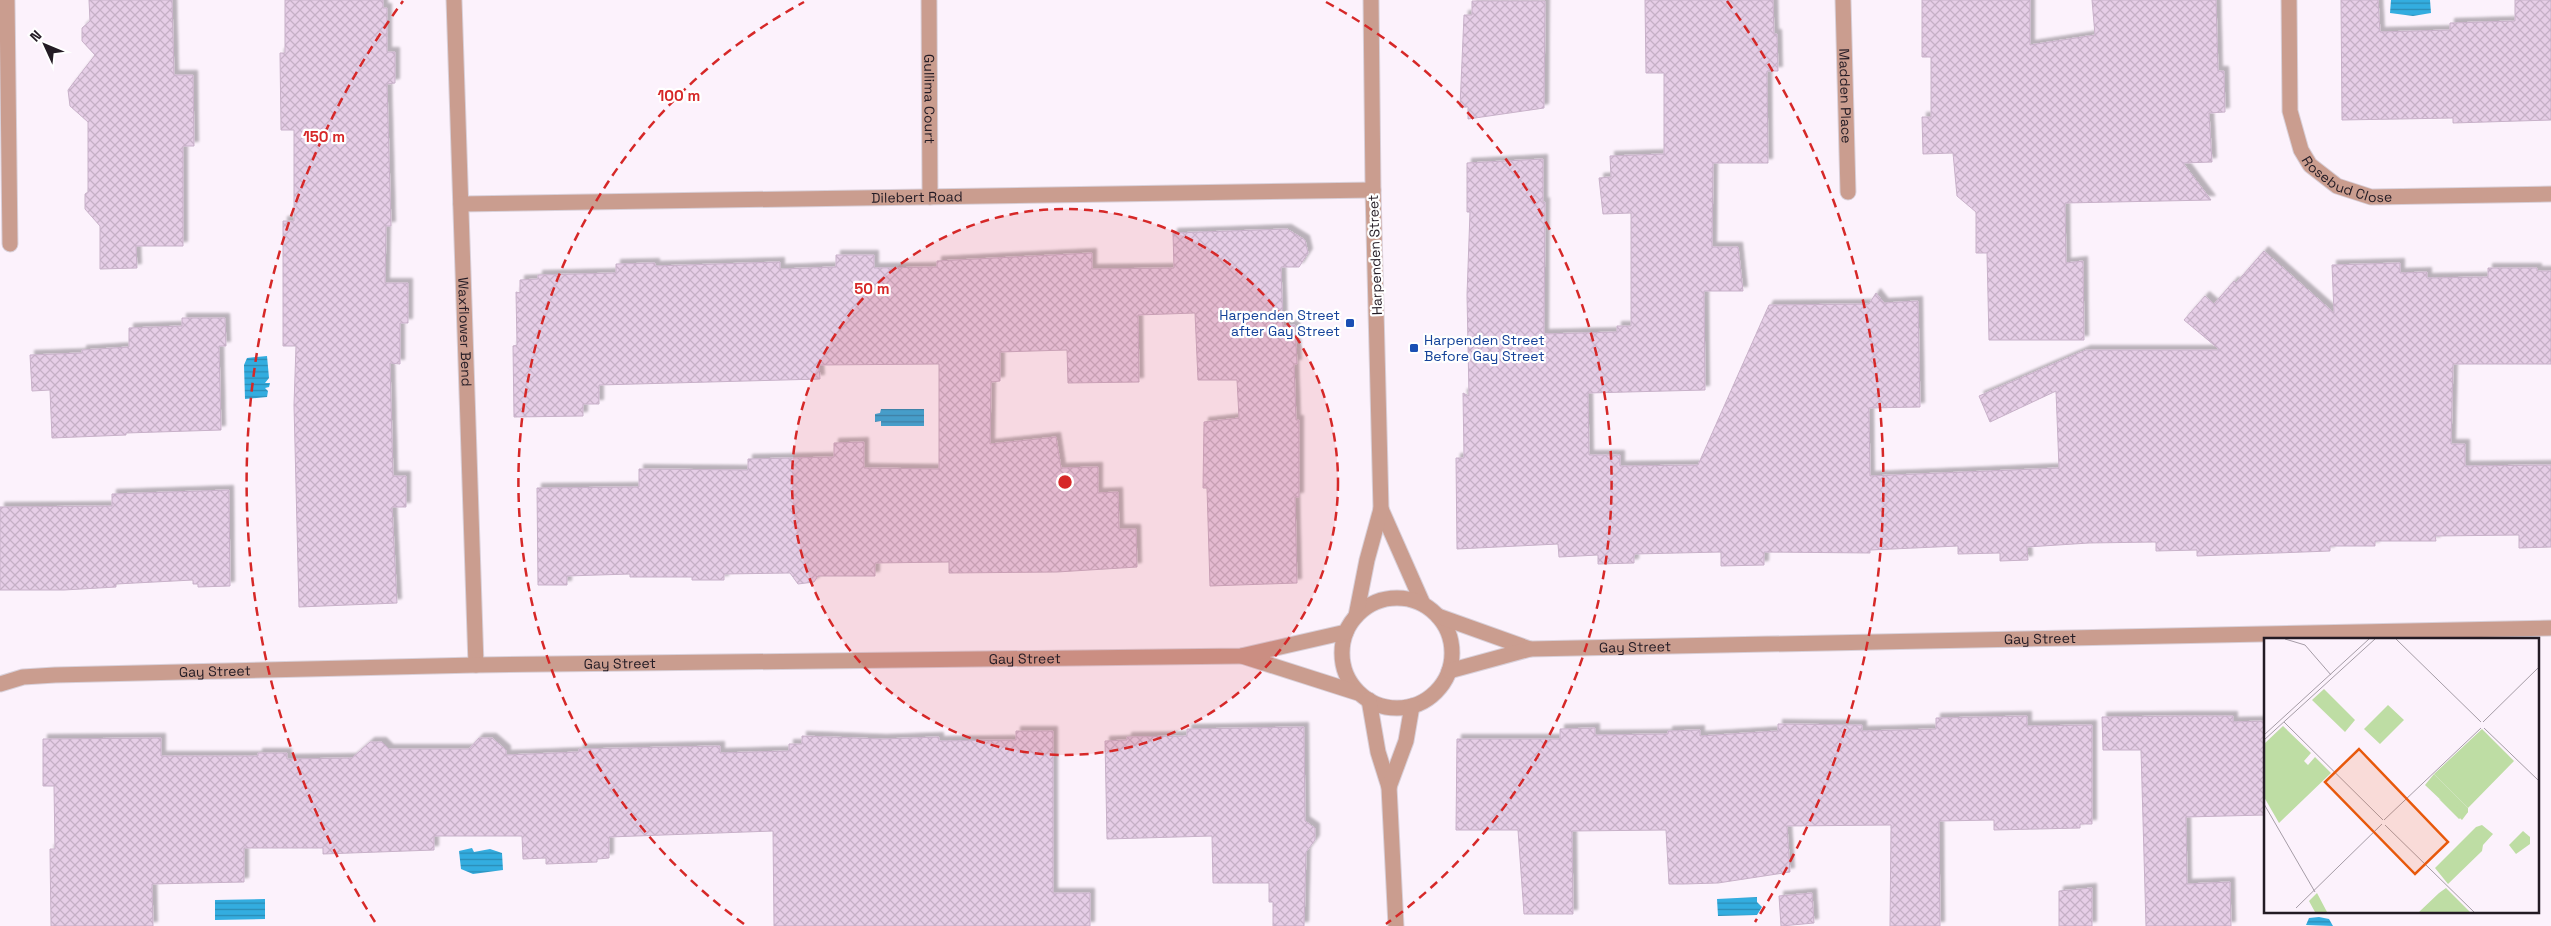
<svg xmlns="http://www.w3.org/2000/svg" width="2551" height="926" font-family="'Space Grotesk',sans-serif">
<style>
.water{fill:url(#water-rules)}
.building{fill:url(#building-cross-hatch);stroke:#c8b1c9;filter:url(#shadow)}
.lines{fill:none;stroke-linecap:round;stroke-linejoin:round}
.minor-casing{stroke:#d9d0d9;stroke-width:17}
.minor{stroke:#ca9d8f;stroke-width:15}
.ring{fill:none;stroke:#d62828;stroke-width:2.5;stroke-dasharray:9 6}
.transit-dot{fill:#1a4fb4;stroke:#fff;stroke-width:2}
.labels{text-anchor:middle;stroke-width:4.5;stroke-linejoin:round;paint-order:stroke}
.street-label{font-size:14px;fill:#231b24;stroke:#fff}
.transit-label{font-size:14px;fill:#164399;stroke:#fff;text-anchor:end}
.inset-road{fill:none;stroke:#a59ca6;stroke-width:1}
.view{fill:#e8590c;fill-opacity:0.15;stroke:#e8590c;stroke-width:2.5}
.inset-edge{fill:none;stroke:#231b24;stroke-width:2.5}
.centre{fill:#d62828;stroke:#fff;stroke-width:2.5}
.ring-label{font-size:15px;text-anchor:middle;font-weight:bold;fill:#d62828;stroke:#fff;stroke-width:4.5;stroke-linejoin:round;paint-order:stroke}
</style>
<defs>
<pattern id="water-rules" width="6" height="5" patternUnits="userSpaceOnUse" patternTransform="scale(1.25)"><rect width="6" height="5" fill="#33ade0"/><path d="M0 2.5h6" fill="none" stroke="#2b8cb5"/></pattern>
<pattern id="building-cross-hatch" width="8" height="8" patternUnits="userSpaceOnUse" patternTransform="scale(1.25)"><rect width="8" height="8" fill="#e6cee7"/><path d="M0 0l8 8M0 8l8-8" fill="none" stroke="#c5b0c6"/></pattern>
<filter id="shadow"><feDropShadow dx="4.5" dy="-4.5" stdDeviation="1" flood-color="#0004"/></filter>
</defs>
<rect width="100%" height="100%" fill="#fcf2fc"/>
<!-- water -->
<path class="water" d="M2391,0H2430L2431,13L2413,16L2390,13Z
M267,356L269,378L265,383H270L269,387L265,388L268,391L267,397L245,399L244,365L247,358Z
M881,409H924V426H881V421L875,422V414L880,413Z
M472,848L474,852L490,849L502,853L503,870L473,874L461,869L459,851Z
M1757,897V902L1762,907L1757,915L1718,916L1717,899Z
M265,899V919L215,920V900Z
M2319,917L2329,919L2333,926L2306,925L2309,918Z"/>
<!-- building -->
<path class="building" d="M89,0H172L174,75H193L194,146H183V246H136L137,268L100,269V226L85,209V194L88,192V122L70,106L68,90L95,55L82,41V28L90,21Z
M285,0H383V8H387V52H395V83L387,84L391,226H386L385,283H408V323H400V364L390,363L393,476H406V507H392L397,603L299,607L294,405L296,346H283V221H294V130H281L280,53H285Z
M1645,0H1773L1774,34H1777L1778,71H1767L1768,163H1713L1712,247H1738L1743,291H1704L1705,390L1588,393L1589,455H1620V466L1698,465L1769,305L1869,304L1876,293L1884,303L1918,301L1920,407L1869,408L1870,476L2059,468L2056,391L1990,422L1979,396L2086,350H2220L2184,320L2205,296L2214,304L2234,281L2236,283L2264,251L2334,313L2332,265L2400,263V273L2427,272V278L2488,277V268H2537V271H2551V364H2453L2451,444H2465V466L2551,465V547L2519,548V535L2435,536L2436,541H2375V546H2330V551L2197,556V550L2156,551V542L2089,543L2027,547L2028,560L2000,561V553L1958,554V546L1870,550V553L1764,552V565L1721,566V552L1634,554V563L1598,564V555L1559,557L1558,544L1457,549L1456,458H1464L1463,393L1469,396L1467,295L1470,212H1467V163L1543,159V203L1545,202L1544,334L1617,332V326H1631V213L1603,214L1599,178L1611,177L1610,156L1664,154V73H1646Z
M1922,0H2030V45L2095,35L2092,0H2216L2218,71H2224L2225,112L2209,113L2212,162L2183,163L2211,200L2065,203L2066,263L2083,261L2084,340H1989L1987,253H1976V212L1957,196L1953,153L1923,154L1922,117H1931V57H1922Z
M2341,0H2378L2380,32L2450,30V23L2515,21V0H2551V120L2453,123V118L2342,120Z
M1472,1H1545L1544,108L1468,119V107H1460L1464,15H1472Z
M1287,229L1305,240L1308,253L1299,267H1281L1283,326L1295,325L1297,364H1294L1296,420H1299V497H1295L1297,583L1210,586L1207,488H1203L1204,422L1239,418L1237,380H1198L1195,313L1138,315L1139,382L1068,383L1067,350L1000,352V381L991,382L990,444L1056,437L1061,468L1098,467V493L1118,492L1119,529H1136L1137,567L1057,572L949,573V562L875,563V576H818L814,582L798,584L790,573L724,574V580H692V577H630V574L567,576V585H538L537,488L639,487V469L748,470V459L834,457V443L864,442V468L939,469V364L819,365L820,379L599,385V404H583V416L514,417L513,346L517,345L516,292L520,293V280L538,279V275L616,273V264L655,263V266L780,262V269L836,267V255H874V268L937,267V261L1092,253V269L1174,268L1173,233Z
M182,318H225L226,346H219L221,430L126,433V435L52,438L50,390L32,391L30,355L82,353V350L129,347V328L182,326Z
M229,490L230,586L198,587V584H193V580L116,584V587L64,590H0V507L112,506V494Z
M2027,716V726L2092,725V824H2080V828L1994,830V820L1939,821L1940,926H1890L1891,825L1787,826L1790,872L1718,883L1684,884H1669L1666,830L1572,831L1573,914H1524L1518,830H1456L1457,739H1560V729L1595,728V735L1668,734V731L1700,730V736L1778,731V724L1862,725V731L1936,729V718Z
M2181,716H2233V722L2265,721V815L2186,817L2187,884L2230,882L2231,926H2146L2141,750H2103L2102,717Z
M1304,727L1305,821L1315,828V840L1306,852L1304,926H1273V902H1269V883H1213L1212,836L1107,839L1105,741L1127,740V737L1187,736V729Z
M1016,731H1053V893H1090V926H774L773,831L609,837V858L597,859V862L546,864V858L523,859L522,836H434V850L323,854V848H244V882L152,884L153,926H51L50,849H55L54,786H43V739L161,738V756H258V753H287V759L352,758L370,742H382L389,749H469L479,738H492L506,750V755L579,752V749L720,746V753L789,751V744H802V736L882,739L939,737V741L1016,740Z
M2092,888V926H2059V891Z
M1812,893L1814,923L1781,926L1779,896Z"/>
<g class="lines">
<!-- minor casing -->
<g class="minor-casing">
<g id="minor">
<path d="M7,0L10,244"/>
<path id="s1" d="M454,0L476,665"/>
<path id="s2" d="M1843,0L1848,192"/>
<path id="s3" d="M2289,0L2290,111L2301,150L2310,165L2337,186L2371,197L2551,194"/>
<path id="s4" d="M929,1L930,197"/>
<path id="s5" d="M461,204L1373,190"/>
<path d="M1381,509L1423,604"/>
<circle cx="1397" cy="653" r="55"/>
<path d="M1356,616L1367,560L1381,509L1373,190L1371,0"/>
<path d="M1438,616L1530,649"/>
<path d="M1242,656L1358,693"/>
<path id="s6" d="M1449,671L1530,649L2551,628"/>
<path id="s7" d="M0,684L23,677L55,675L476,665L1241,656L1346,632"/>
<path d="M1369,700L1378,752L1389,787L1396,926"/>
<path d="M1389,787L1406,741L1412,706"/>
</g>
</g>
<!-- minor -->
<use href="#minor" class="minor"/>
</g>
<!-- distance rings -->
<circle cx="1065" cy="482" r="273" fill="#d62828" fill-opacity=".12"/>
<g class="ring">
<circle cx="1065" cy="482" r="273"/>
<path d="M744 924A546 546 0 0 1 804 2M1326 2A546 546 0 0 1 1386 924"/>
<path d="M375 922A818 818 0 0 1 403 1M1727 1A818 818 0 0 1 1755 922"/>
</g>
<!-- markers -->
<g class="transit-dot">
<rect x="1345" y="318" width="10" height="10" rx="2.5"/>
<rect x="1409" y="343" width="10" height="10" rx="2.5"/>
</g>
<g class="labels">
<!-- street labels -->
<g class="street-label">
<text dy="5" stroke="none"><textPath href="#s2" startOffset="96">Madden Place</textPath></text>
<text dy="5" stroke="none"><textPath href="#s4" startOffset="98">Gullima Court</textPath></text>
<text dy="5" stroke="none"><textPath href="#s3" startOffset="210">Rosebud Close</textPath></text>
<text dy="5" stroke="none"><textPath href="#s5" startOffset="456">Dilebert Road</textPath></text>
<text transform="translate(1375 255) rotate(-92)" y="5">Harpenden Street</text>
<text dy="5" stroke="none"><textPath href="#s1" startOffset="332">Waxflower Bend</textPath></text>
<text dy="5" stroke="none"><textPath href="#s6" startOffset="594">Gay Street</textPath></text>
<text dy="5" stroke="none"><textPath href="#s6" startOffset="189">Gay Street</textPath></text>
<text dy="5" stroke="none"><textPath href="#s7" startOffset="1026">Gay Street</textPath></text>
<text dy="5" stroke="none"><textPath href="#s7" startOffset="621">Gay Street</textPath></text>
<text dy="5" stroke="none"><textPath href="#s7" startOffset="216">Gay Street</textPath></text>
</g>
<!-- transit labels -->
<g class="transit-label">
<text x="1340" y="320">Harpenden Street<tspan x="1340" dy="16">after Gay Street</tspan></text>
<text x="1424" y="345" text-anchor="start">Harpenden Street<tspan x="1424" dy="16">Before Gay Street</tspan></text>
</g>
</g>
<!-- overview -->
<g transform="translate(2264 638)">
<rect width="275" height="275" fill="#fcf2fc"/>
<path d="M60,51L91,82L81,94L48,62ZM19,88L47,115L40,123L44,127L51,119L67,135L15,185L0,159V106ZM218,91L250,123L204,170L170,136ZM218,187L229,196L219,207L218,213L184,246L171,230L212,189ZM182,250L206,274H155L175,255ZM53,255L63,274H51L45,263Z" fill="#bedda4"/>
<path d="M259,193L266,199V206L252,216L245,207Z" fill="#bedda4"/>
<path d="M124,67L140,82L116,106L100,91ZM170,136L204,170V174L198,182L161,147Z" fill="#bedda4"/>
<path d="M175,161L198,171V178L203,171L204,174L195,181Z" fill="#bedda4"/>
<path class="inset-road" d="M21,1L41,7L67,37M132,1L217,84M20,84L119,182M219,84L275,29M220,90L274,142M0,97L105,1M0,102L111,1M0,166L51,254M120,182L217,90M121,187L210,274M32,270L118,186"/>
<path class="view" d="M95,111L184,204L151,236L61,144Z"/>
<rect width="275" height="275" class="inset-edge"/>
</g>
<circle cx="1065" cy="482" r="8" class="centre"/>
<g class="ring-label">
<text x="679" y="101">100 m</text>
<text x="324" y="142">150 m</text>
<text x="872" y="294">50 m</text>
</g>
<!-- north arrow -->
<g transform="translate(45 45) rotate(314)" stroke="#ffffff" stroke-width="4" paint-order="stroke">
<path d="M0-4L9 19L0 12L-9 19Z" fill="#231b24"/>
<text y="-8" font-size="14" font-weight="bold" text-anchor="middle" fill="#231b24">N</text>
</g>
</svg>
